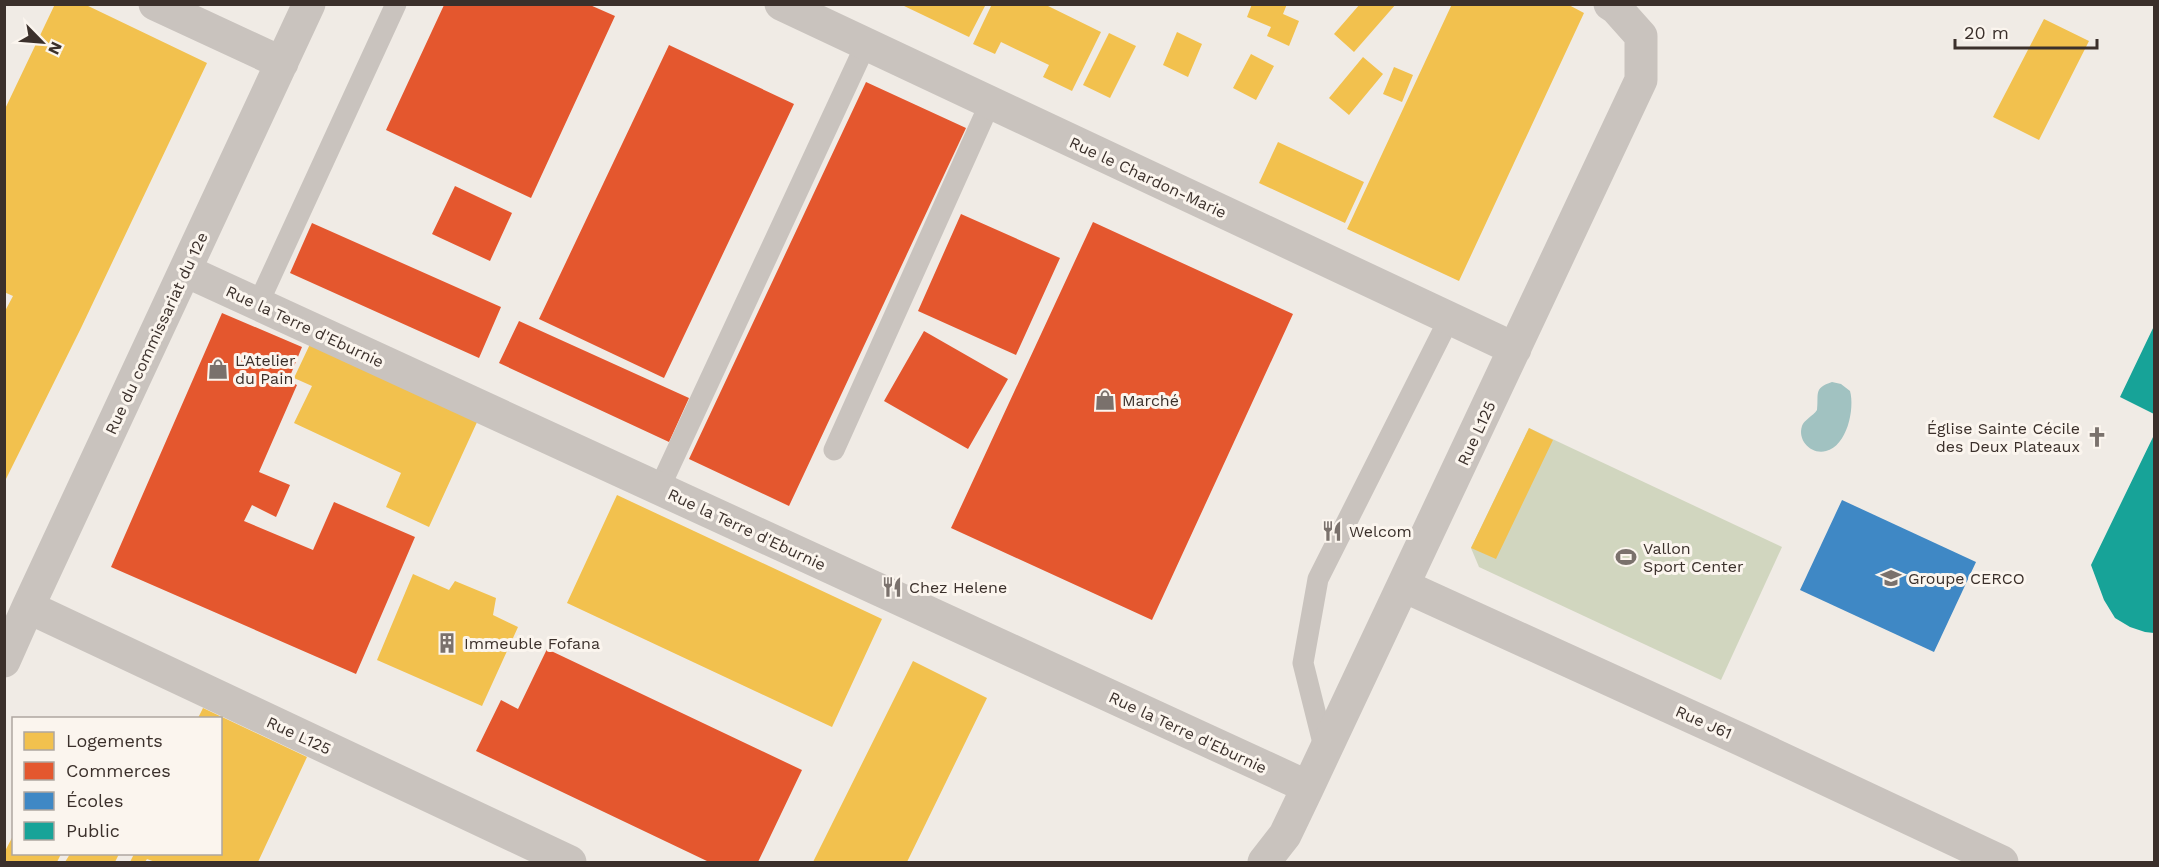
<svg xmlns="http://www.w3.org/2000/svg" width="2159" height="867" font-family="'Work Sans',sans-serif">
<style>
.garden{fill:#d1d6bf}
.water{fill:#a1c2c1}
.homes{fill:#f2c14e}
.shops{fill:#e4572e}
.schools{fill:#3f88c5}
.public{fill:#17a398}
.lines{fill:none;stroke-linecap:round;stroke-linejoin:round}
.lane{stroke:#c9c3be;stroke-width:21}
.street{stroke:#c9c3be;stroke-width:33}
.labels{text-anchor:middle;stroke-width:6;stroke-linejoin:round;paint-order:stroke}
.street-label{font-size:16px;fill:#3b302b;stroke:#fbf5ee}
.poi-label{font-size:16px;fill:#3b302b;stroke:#fbf5ee;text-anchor:start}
</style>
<rect width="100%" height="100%" fill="#f0ebe5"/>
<!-- garden -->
<path class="garden" d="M1529,428L1782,547L1721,680L1479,567L1471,548Z"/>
<!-- water -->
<path class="water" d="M1832,382L1841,384L1850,391C1855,409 1847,446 1826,451C1812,455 1797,441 1802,426C1804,420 1813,416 1817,410C1819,394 1813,388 1832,382Z"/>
<!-- homes -->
<path class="homes" d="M55,4H84L207,63L81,328L4,483V313L13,296L4,292V111Z
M992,4H1044L1101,32L1072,91L1043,77L1049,65L1001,42L995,54L973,44Z
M1252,4H1287L1283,14L1299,21L1289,46L1267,36L1271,27L1247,17Z
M1360,4H1396L1354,52L1334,34Z
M1452,4H1567L1584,13L1459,281L1347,229Z
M902,5H982L985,6L969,37Z
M2044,19L2089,41L2039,140L1993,117Z
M1177,32L1202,44L1188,77L1163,65Z
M1109,33L1136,46L1110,98L1083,85Z
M1251,54L1274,66L1256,100L1233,88Z
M1363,57L1383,74L1349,115L1329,98Z
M1394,67L1413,75L1402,102L1383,94Z
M1278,142L1364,182L1345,223L1259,183Z
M311,342L478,420L429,527L386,507L401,473L294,423L312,386L294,378Z
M1529,428L1553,440L1496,559L1471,548Z
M617,495L882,619L832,727L567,603Z
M413,574L449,590L455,581L496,598L493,615L518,627L482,706L377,660Z
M913,661L987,698L907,862H813Z
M203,708L307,757L258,862H155L147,859L145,862H130L134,854H220V718H198Z
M14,834V854H61L57,862H4V853Z
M70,854H119L115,862H65Z"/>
<!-- shops -->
<path class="shops" d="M444,5H590L615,16L531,198L386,130Z
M669,45L794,104L664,378L539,319Z
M866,82L966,128L789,506L689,459Z
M455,186L512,213L490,261L432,234Z
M961,214L1060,258L1016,355L918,311Z
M1093,222L1293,314L1152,620L951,528Z
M312,223L501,307L479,358L290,273Z
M222,313L302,347L288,381L297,385L259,472L290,485L276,517L252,505L244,521L313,550L334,502L415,537L356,674L111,567Z
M519,321L689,398L669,442L499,363Z
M924,331L1008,379L968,449L884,401Z
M547,649L802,770L758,862H709L476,751L501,700L518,709Z"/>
<!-- schools -->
<path class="schools" d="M1842,500L1976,562L1934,652L1800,590Z"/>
<!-- public -->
<path class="public" d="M2154,326V414L2120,397Z
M2154,435V633L2145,632L2130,627L2115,618L2104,600L2091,565Z"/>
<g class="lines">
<!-- lane -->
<path class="lane" d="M258,304L396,4
M834,450L990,103
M659,489L866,44
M1325,751L1303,663L1318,579L1449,319"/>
<!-- street -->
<path class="street" d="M155,4L282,63
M781,4L1515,349
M186,271L1308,787
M1404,586L1742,740L2002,862
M28,607L570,862
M4,661L28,607L309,4
M1264,862L1285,835L1308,787L1641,80V36L1616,8L1610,4"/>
</g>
<!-- icons -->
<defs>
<g id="shop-bare" transform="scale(1.62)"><path d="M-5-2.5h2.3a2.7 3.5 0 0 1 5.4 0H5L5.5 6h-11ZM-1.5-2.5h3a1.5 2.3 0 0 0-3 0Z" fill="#7a716c" stroke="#fbf5ee" stroke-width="2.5" paint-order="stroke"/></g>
<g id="church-bare" transform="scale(1.62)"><path d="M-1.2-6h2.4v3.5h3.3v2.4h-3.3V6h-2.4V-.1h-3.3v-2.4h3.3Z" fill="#7a716c" stroke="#fbf5ee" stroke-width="2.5" paint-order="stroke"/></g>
<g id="restaurant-bare" transform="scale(1.62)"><path d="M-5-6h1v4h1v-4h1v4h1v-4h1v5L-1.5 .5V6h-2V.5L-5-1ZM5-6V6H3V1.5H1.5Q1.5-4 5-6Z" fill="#7a716c" stroke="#fbf5ee" stroke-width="2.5" paint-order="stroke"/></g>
<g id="stadium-bare" transform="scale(1.62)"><path d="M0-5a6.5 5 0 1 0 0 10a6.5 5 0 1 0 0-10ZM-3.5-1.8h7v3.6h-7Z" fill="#7a716c" stroke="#fbf5ee" stroke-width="2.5" paint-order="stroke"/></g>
<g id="school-bare" transform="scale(1.62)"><path d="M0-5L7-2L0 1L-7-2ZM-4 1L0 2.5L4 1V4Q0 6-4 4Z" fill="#7a716c" stroke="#fbf5ee" stroke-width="2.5" paint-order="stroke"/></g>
<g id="building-bare" transform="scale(1.62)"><path d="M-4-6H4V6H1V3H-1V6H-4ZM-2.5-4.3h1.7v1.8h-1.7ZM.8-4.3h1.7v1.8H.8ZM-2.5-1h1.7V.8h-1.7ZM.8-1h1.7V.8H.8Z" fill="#7a716c" stroke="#fbf5ee" stroke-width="2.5" paint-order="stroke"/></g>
</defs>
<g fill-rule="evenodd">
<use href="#shop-bare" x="218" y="369"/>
<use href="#shop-bare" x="1105" y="400"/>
<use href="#church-bare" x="2097" y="437"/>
<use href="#restaurant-bare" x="1332" y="531"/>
<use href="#stadium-bare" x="1626" y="557"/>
<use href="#school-bare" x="1891" y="578"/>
<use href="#restaurant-bare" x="892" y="587"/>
<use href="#building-bare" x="447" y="643"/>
</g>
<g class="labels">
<!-- street labels -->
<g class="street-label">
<text transform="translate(1148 177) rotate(25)" y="6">Rue le Chardon-Marie</text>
<text transform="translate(305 326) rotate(25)" y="6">Rue la Terre d'Eburnie</text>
<text transform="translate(156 333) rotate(-65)" y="6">Rue du commissariat du 12e</text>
<text transform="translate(1476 433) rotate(-65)" y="6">Rue L125</text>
<text transform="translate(747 529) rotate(25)" y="6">Rue la Terre d'Eburnie</text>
<text transform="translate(1704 722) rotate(24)" y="6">Rue J61</text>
<text transform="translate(1188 732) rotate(25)" y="6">Rue la Terre d'Eburnie</text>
<text transform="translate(299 735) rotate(25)" y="6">Rue L125</text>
</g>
<!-- poi labels -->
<g class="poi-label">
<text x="235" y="366">L'Atelier<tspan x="235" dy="18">du Pain</tspan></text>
<text x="1122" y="406">Marché</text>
<text x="2080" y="434" text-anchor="end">Église Sainte Cécile<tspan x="2080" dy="18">des Deux Plateaux</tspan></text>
<text x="1349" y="537">Welcom</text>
<text x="1643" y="554">Vallon<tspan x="1643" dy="18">Sport Center</tspan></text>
<text x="1908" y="584">Groupe CERCO</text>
<text x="909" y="593">Chez Helene</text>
<text x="464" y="649">Immeuble Fofana</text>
</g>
</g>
<!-- border -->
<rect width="2159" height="867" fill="none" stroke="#3b302b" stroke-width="12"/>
<!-- legend -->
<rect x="12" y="717" width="210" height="138" fill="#fbf5ee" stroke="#aea6a0" stroke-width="1.5"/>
<rect x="24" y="732" width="30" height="18" fill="#f2c14e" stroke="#aea6a0" stroke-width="1.5"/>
<text x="66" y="747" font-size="18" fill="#3b302b">Logements</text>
<rect x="24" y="762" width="30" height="18" fill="#e4572e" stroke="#aea6a0" stroke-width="1.5"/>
<text x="66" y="777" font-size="18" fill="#3b302b">Commerces</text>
<rect x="24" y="792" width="30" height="18" fill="#3f88c5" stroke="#aea6a0" stroke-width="1.5"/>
<text x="66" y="807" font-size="18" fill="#3b302b">Écoles</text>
<rect x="24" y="822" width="30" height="18" fill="#17a398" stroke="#aea6a0" stroke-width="1.5"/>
<text x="66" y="837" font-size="18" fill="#3b302b">Public</text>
<!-- north arrow -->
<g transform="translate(42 42) rotate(115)" stroke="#fbf5ee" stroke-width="4.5" paint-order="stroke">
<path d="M0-4.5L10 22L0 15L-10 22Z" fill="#3b302b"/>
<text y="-9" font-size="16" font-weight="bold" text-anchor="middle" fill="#3b302b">N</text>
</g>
<!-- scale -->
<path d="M1955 39v9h142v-9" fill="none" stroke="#3b302b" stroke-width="3"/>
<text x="1964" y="39" font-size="18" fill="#3b302b" stroke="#fbf5ee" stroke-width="4.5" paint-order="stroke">20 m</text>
</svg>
